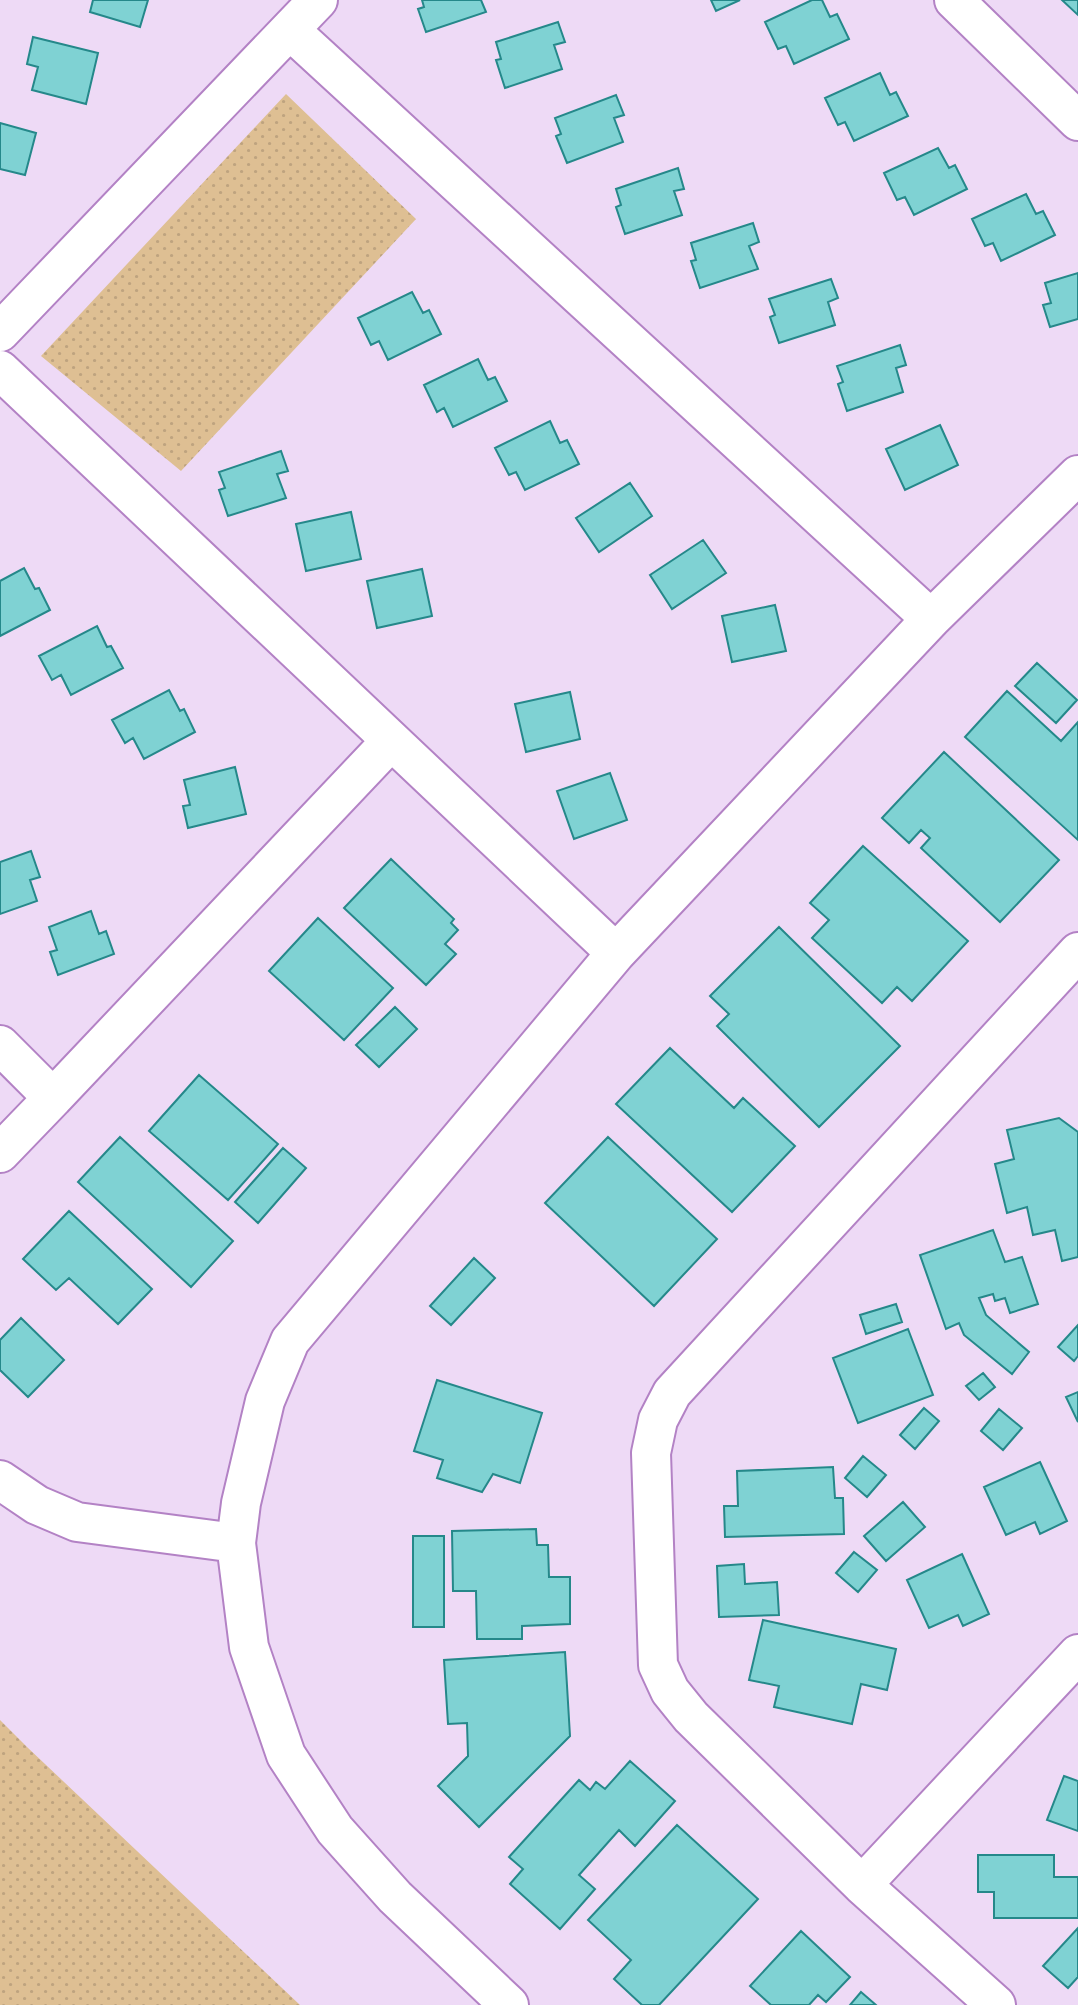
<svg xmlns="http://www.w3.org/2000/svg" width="1078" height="2005" font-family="Quicksand,sans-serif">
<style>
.grass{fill:url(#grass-dots)}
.building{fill:#7fd2d3;stroke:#25888a;stroke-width:2}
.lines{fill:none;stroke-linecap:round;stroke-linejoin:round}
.minor-casing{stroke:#b382c5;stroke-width:42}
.minor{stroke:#fff;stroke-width:38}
</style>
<defs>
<pattern id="grass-dots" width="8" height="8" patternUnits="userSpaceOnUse" patternTransform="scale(1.75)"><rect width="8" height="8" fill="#debf93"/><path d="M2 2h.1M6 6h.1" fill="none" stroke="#bea37f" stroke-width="1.8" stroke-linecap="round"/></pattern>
</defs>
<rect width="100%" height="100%" fill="#eedaf6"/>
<!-- grass -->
<path class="grass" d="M286,94L416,219L181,471L41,356Z
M0,1720L27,1747L300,2005H0Z"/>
<!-- building -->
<path class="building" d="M93,0H148L140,27L90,12Z
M422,0H481L486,12L426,32L418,9L424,7Z
M711,0H740L716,11Z
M812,0H822L830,17L837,14L849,39L794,64L786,46L778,49L765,22Z
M1062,0H1078V15Z
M558,22L565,42L554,45L562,69L505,88L496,60L501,59L496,42Z
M33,37L98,53L86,104L32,90L38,67L27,64Z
M880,73L890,95L896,92L908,116L854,141L845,122L838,125L825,98Z
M616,95L624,115L614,118L623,142L567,163L556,136L561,134L555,118Z
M0,123L36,133L25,175L0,169Z
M938,148L949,168L955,165L967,189L914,215L905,197L897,200L884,173Z
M678,168L684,189L674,191L682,215L625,234L616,207L621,205L616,189Z
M1026,194L1036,214L1043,211L1055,235L1001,261L993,243L985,246L972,219Z
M753,223L759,242L749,246L758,269L700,288L691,261L696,260L691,243Z
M1078,273V319L1050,327L1043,305L1051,303L1045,283Z
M831,279L838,298L828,302L835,325L779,343L770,317L775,315L769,299Z
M412,292L423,313L429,310L441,334L388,360L379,341L371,345L358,318Z
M900,345L906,365L896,368L903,392L847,411L838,384L843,382L837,366Z
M478,359L488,380L495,377L507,401L453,427L444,408L437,412L424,385Z
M550,421L560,443L567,440L579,464L525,490L516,472L509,475L495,448Z
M940,425L958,465L905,490L886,449Z
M281,451L288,471L277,474L286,498L228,516L219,490L225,488L219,472Z
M630,483L652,516L599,552L576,518Z
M351,512L361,559L306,571L296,524Z
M703,540L726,573L672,609L650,575Z
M24,568L35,589L39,588L50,610L0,636V581Z
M422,569L432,616L377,628L367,581Z
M775,605L786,651L732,662L722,616Z
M97,626L107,647L111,646L123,668L71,695L61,675L52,680L39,656Z
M1037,663L1077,700L1056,723L1015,686Z
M169,690L180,711L184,709L195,732L144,759L133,738L125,743L112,720Z
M1007,691L1061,741L1078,722V840L965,737Z
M570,692L580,739L526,752L515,704Z
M944,752L1059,860L1000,922L921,848L930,838L921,830L909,843L882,818Z
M235,767L246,814L188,828L183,806L190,805L184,780Z
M610,773L627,820L574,839L557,791Z
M863,846L968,941L912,1001L897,987L882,1003L812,938L829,920L810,903Z
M31,851L40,877L30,880L37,901L0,914V862Z
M391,859L454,919L451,923L458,930L445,944L456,954L426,985L344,908Z
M91,911L99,934L106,931L114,954L58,975L50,952L57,950L49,927Z
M318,918L393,988L344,1040L269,971Z
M779,927L900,1046L819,1127L717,1026L729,1014L710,996Z
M395,1007L417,1029L379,1067L356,1045Z
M670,1048L734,1108L743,1098L795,1146L732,1212L616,1104Z
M199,1075L278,1144L228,1200L149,1131Z
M1059,1118L1078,1132V1257L1062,1261L1055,1230L1033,1235L1027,1207L1007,1213L995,1164L1014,1159L1007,1130Z
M120,1137L233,1241L191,1287L78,1182Z
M608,1137L717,1239L654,1306L545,1203Z
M283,1148L306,1168L258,1223L235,1202Z
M69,1211L152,1289L118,1324L69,1278L56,1290L23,1259Z
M993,1230L1005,1262L1022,1257L1038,1304L1010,1313L1005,1298L995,1301L993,1294L979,1298L986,1315L1029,1352L1012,1374L964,1335L959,1323L946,1329L920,1255Z
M474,1258L495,1278L451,1325L430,1306Z
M896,1304L902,1322L866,1334L860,1315Z
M21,1318L64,1360L28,1397L0,1370V1340Z
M1078,1325V1356L1074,1361L1058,1347Z
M908,1329L933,1395L858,1423L833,1358Z
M983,1373L995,1387L979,1400L966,1386Z
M437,1380L542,1413L520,1483L493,1474L482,1492L437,1478L443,1460L414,1451Z
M1078,1392V1422L1066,1397Z
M924,1408L939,1421L915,1449L900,1435Z
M999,1409L1022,1428L1003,1450L981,1431Z
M863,1456L886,1475L867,1497L845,1478Z
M1040,1462L1067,1521L1040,1534L1035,1522L1006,1535L984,1487Z
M833,1467L835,1498H843L844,1534L725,1537L724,1506H738L737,1471Z
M903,1502L925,1527L886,1561L864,1536Z
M536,1529L537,1545H548L549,1577H570V1624L522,1626V1639H477L476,1591H453L452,1531Z
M413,1536H444V1627H413Z
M854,1552L877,1570L858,1592L836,1573Z
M962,1554L989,1614L963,1626L958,1615L929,1628L907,1580Z
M744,1564L745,1584L777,1582L779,1615L719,1617L717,1566Z
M763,1620L896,1649L887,1690L861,1684L852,1724L774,1707L779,1686L749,1680Z
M565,1652L570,1736L479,1827L438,1786L468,1756L467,1723L448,1724L444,1660Z
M630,1761L675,1801L635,1846L619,1830L579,1875L595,1889L560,1929L510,1884L523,1869L509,1857L579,1780L590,1790L596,1782L605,1789Z
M1064,1776L1078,1781V1831L1047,1820Z
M677,1825L758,1899L659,2005H642L614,1979L631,1960L588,1920Z
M978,1855H1054V1877H1078V1918H994V1892H978Z
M1078,1928V1977L1068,1988L1043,1966Z
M801,1931L850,1977L826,2002L818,1995L809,2005H771L750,1986Z
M861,1992L876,2005H850Z"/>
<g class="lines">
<!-- minor casing -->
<g class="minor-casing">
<path id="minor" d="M954,0L1078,121
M291,31L931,619
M0,332L318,0
M0,370L616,953
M0,1045L53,1098L390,742
M0,1153L53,1098
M0,1480L37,1505L77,1522L236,1543
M862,1885L1078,1654
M509,2005L395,1897L335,1830L286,1755L249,1647L236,1543L241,1503L265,1401L290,1341L616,953L931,619L1078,475
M996,2005L862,1885L691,1717L670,1691L658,1665L651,1453L658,1420L672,1393L1078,952"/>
</g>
<!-- minor -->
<use href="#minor" class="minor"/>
</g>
</svg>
